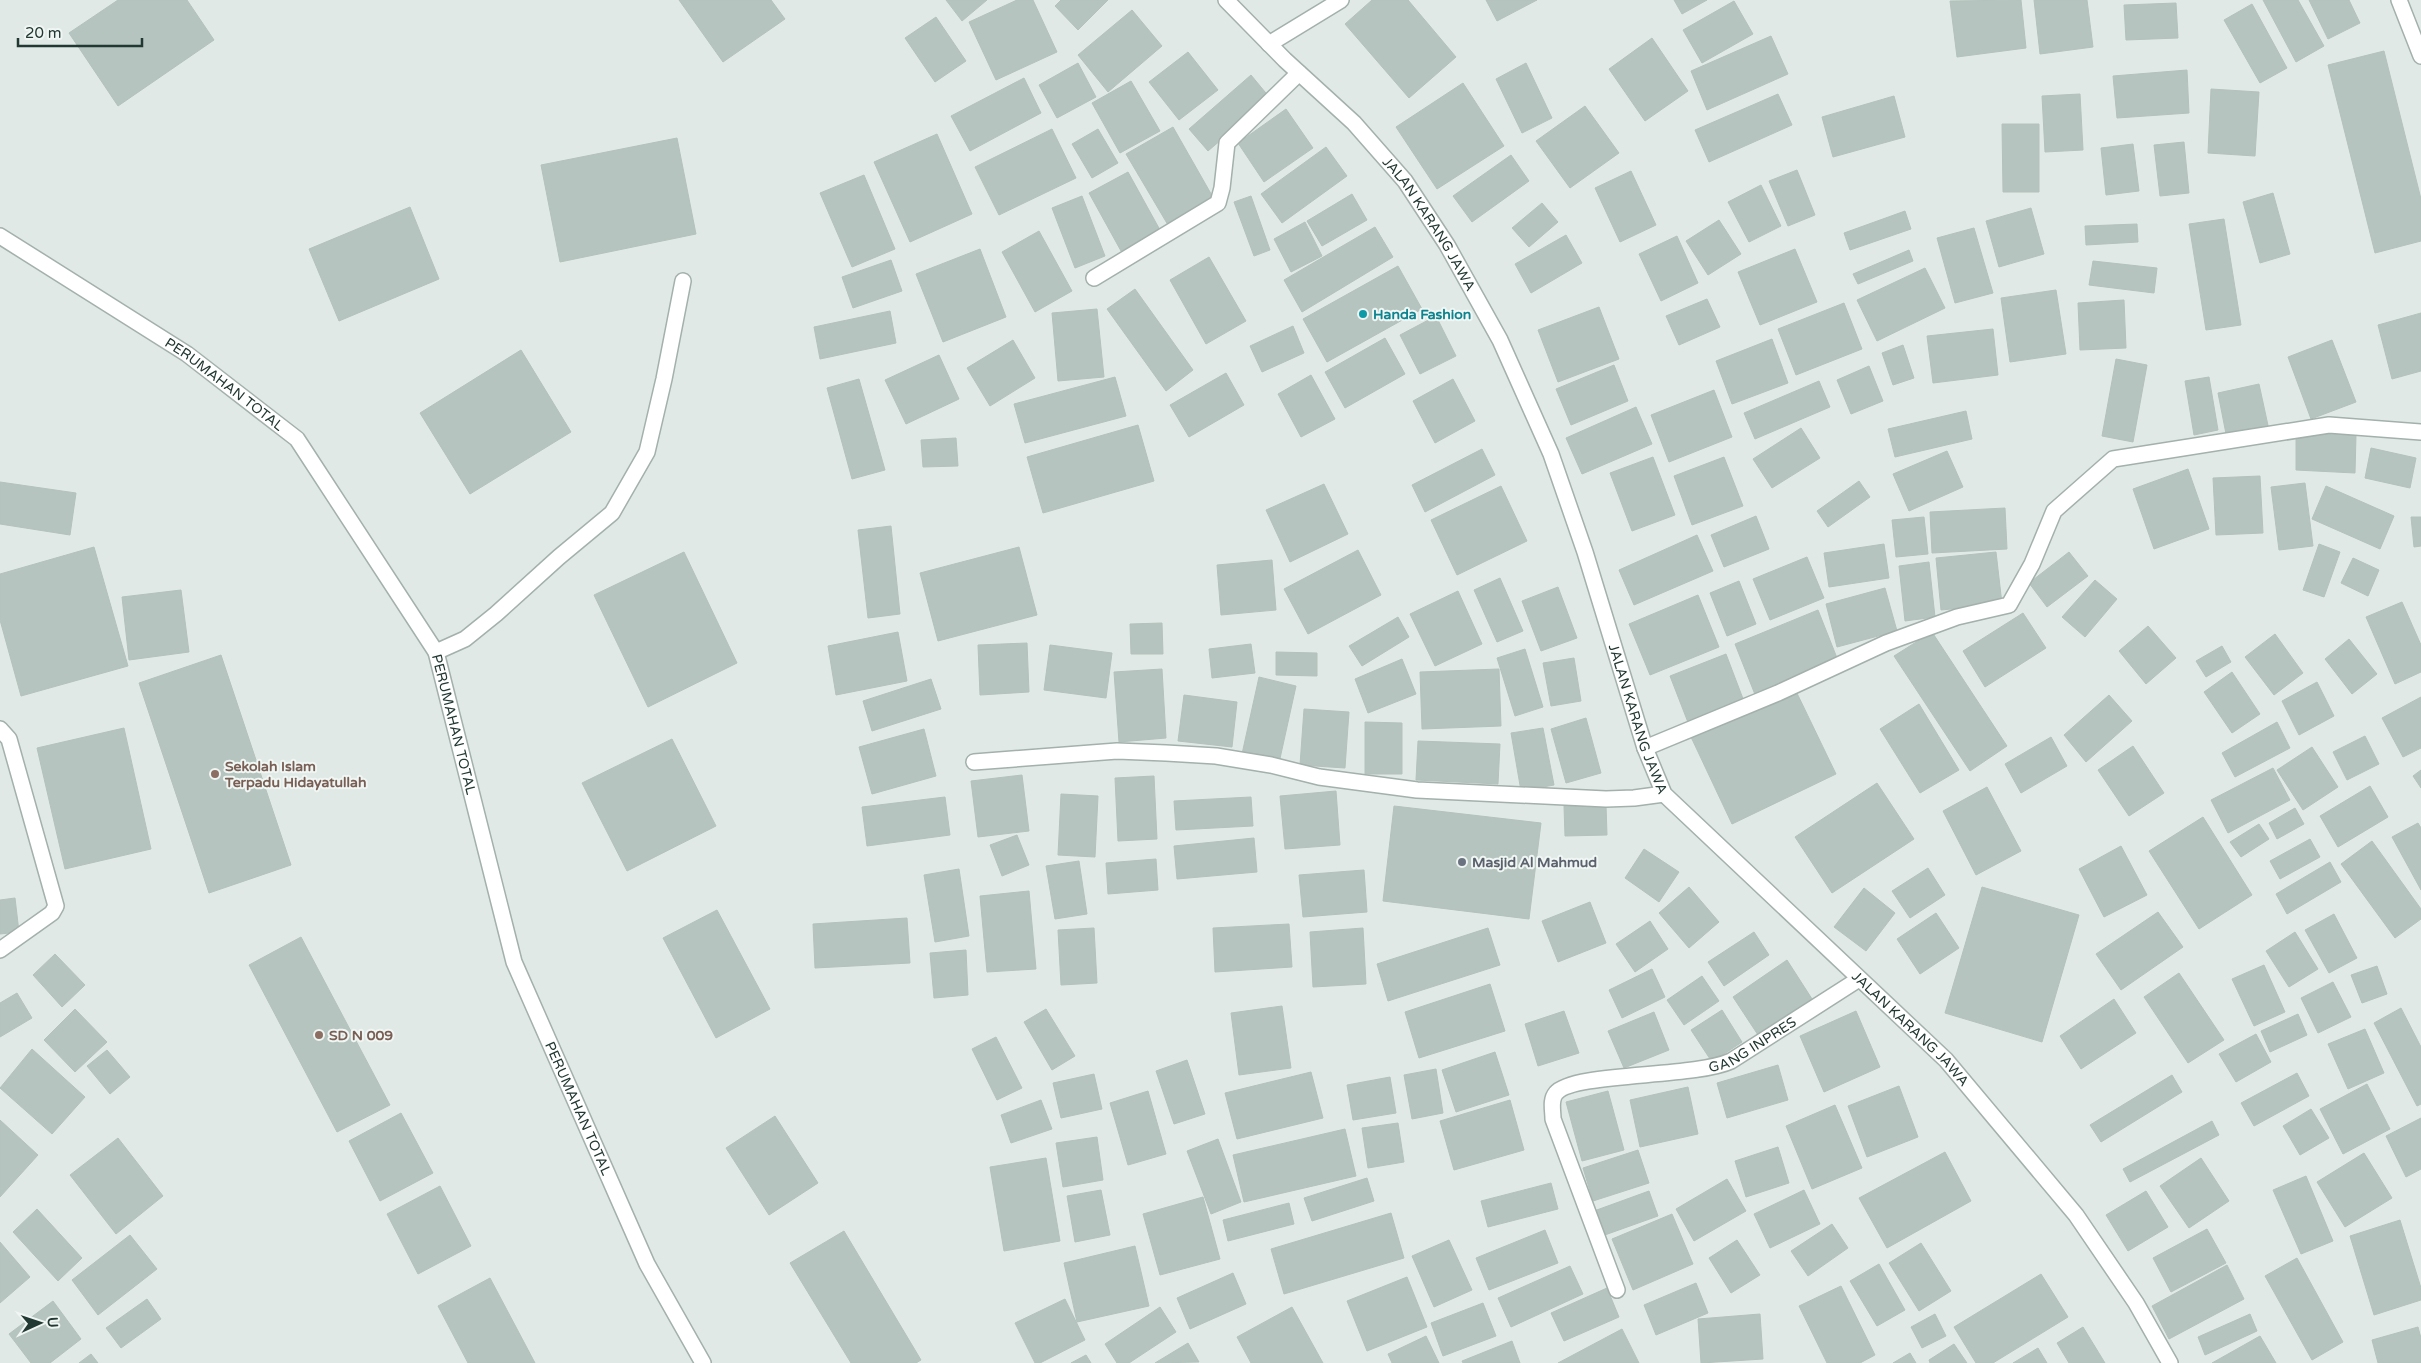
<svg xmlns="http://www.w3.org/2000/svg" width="2421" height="1363" font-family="'Varela Round',sans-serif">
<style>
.building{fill:#b5c4be;stroke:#b3c2bc}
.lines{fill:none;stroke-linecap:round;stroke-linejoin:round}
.service-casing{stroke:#a3b0ac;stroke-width:18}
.minor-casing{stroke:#a3b0ac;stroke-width:18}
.service{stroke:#fff;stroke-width:15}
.minor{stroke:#fff;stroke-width:15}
.culture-dot{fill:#0f9aa8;stroke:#f0f6f3;stroke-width:2}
.education-dot{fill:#8d6e63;stroke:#f0f6f3;stroke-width:2}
.worship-dot{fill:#6b7280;stroke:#f0f6f3;stroke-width:2}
.labels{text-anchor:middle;stroke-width:4;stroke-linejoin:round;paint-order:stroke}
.street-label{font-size:14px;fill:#223833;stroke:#f0f6f3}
.culture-label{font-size:14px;font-weight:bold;fill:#0d838f;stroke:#f0f6f3;text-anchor:start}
.education-label{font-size:14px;font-weight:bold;fill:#785e54;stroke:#f0f6f3;text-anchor:start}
.worship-label{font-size:14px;font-weight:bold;fill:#5b616d;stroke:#f0f6f3;text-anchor:start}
</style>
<rect width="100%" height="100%" fill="#e0e9e5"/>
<!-- building -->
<path class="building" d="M118,0H187L214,40L118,106L69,33Z
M679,0H771L785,19L723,62Z
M946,0H987L962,21Z
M1017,0H1033L1057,52L996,80L969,22Z
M1061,0H1108L1078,30L1055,6Z
M1372,0H1408L1456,57L1409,98L1345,24Z
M1486,0H1537L1497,21Z
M1674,0H1707L1682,14Z
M2021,0L2026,48L1957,57L1950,1Z
M2034,0H2087L2093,47L2040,54Z
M2263,0H2298L2324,46L2296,62Z
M2309,0H2349L2360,23L2328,39Z
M1734,1L1753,34L1702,63L1683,30Z
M2176,3L2178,38L2126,40L2124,5Z
M2252,4L2287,68L2260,83L2224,20Z
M1132,10L1162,46L1108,92L1078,55Z
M936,17L966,61L935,82L905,38Z
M1771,36L1788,74L1707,110L1691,71Z
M1652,38L1688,91L1645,121L1609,69Z
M2384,51L2421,199V241L2375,253L2328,65Z
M1188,52L1218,90L1179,120L1149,82Z
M1078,63L1096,97L1057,118L1039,85Z
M1526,63L1552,118L1522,133L1496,79Z
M2187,70L2189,113L2117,118L2113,76Z
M1251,75L1270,98L1208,151L1189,129Z
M1024,78L1041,113L970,151L951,116Z
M1131,81L1160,131L1120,153L1092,103Z
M1463,83L1504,146L1437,189L1396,127Z
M2211,89L2259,92L2255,156L2208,153Z
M1778,94L1792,125L1709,162L1695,130Z
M2080,94L2083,150L2045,152L2042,96Z
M1894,96L1905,137L1833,157L1822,117Z
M1585,106L1619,153L1570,188L1536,141Z
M1286,109L1313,148L1264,182L1238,143Z
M2002,124H2039V192H2003Z
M1173,127L1214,199L1168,225L1126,154Z
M1052,129L1076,178L999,215L975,167Z
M1098,129L1118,163L1092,178L1072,144Z
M937,134L972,214L910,242L874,162Z
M677,138L696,234L560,262L541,165Z
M2184,142L2189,193L2160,196L2154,145Z
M2133,144L2139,191L2106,195L2101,148Z
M1326,147L1347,176L1282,223L1261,194Z
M1511,155L1529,181L1472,222L1453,196Z
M1797,170L1815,215L1788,226L1769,181Z
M1631,171L1656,225L1620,242L1595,188Z
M1128,172L1160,230L1121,251L1089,193Z
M864,175L895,249L852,267L820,193Z
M1761,185L1781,226L1749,242L1728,202Z
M2273,193L2290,254L2260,263L2243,202Z
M1352,194L1367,220L1322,246L1307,221Z
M1082,196L1105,256L1075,268L1052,208Z
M1251,196L1270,250L1254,256L1234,202Z
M1542,203L1558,222L1529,247L1512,228Z
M410,207L439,279L339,321L309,249Z
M2031,208L2044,254L1999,267L1986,221Z
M1905,211L1911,229L1850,250L1844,233Z
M2224,219L2241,325L2206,330L2189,224Z
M1719,220L1741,254L1708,275L1686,241Z
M1305,222L1322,256L1291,272L1274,239Z
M2137,224L2138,242L2086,245L2085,226Z
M1375,227L1393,257L1302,312L1284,280Z
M1974,228L1993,293L1955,303L1937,238Z
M1039,231L1072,291L1035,312L1002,252Z
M1566,235L1582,263L1531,293L1515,264Z
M1677,236L1698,283L1661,301L1639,254Z
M980,249L1006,317L943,342L916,274Z
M1795,249L1817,302L1760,325L1738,272Z
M1909,250L1913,261L1858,284L1853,274Z
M1209,257L1246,321L1206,344L1170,280Z
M891,260L902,291L853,308L842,277Z
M2093,261L2157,268L2154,293L2089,285Z
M1398,266L1422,309L1327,362L1303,319Z
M1925,268L1945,308L1877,341L1857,300Z
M1135,289L1193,370L1166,391L1107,309Z
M2056,290L2066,354L2010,362L2001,298Z
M1707,299L1720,327L1679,345L1666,316Z
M2124,300L2126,348L2080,350L2078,303Z
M1844,303L1862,349L1796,375L1778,329Z
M1599,307L1619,359L1558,382L1538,330Z
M1097,309L1104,377L1058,381L1052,313Z
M890,311L896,343L820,359L814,327Z
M2421,313V371L2392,379L2378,325Z
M1436,316L1456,356L1420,374L1400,335Z
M1293,326L1304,353L1262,372L1250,346Z
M1993,329L1998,375L1933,383L1927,336Z
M1385,338L1405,374L1345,408L1325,372Z
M1772,339L1788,383L1732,404L1716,361Z
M1013,340L1035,378L990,406L967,368Z
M2332,340L2356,402L2311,419L2288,357Z
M1903,345L1914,378L1893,385L1882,353Z
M521,350L571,432L470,494L420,413Z
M939,355L959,399L906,424L885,380Z
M2116,359L2147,365L2133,442L2102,436Z
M1614,365L1628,401L1571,425L1556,389Z
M1869,366L1883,401L1851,414L1837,380Z
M1226,373L1244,405L1189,437L1170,405Z
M1311,375L1335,419L1301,437L1278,394Z
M1115,377L1126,416L1025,443L1014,404Z
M2209,377L2218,430L2194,435L2185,381Z
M859,379L885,470L852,479L827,388Z
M1453,379L1475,421L1435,443L1413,401Z
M1819,381L1830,407L1755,439L1744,413Z
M2259,384L2269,430L2227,439L2218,393Z
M1714,390L1732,437L1669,462L1651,415Z
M1636,407L1652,444L1582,474L1566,438Z
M1966,411L1972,439L1895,457L1888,429Z
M1138,425L1154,481L1043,513L1027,457Z
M1801,428L1820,458L1772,488L1753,459Z
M2296,433L2356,435L2355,473L2296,470Z
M956,438L958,466L923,467L921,440Z
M2371,448L2416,458L2410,488L2365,478Z
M1482,449L1495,475L1425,512L1412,485Z
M1947,451L1963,487L1909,511L1893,474Z
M1653,457L1675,515L1632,531L1610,473Z
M1724,457L1743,506L1692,525L1674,476Z
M2188,469L2209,529L2154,549L2133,489Z
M2260,476L2263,533L2216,535L2213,478Z
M1859,481L1870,497L1828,527L1817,511Z
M0,482L76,493L70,535L0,524Z
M2305,483L2313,546L2279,550L2271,487Z
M1324,484L1348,534L1290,562L1266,510Z
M1501,486L1527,541L1457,575L1431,520Z
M2326,486L2394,516L2380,549L2312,519Z
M2005,508L2007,549L1932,553L1930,512Z
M1756,516L1769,549L1724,567L1711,535Z
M1924,517L1928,554L1896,557L1892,520Z
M2411,517H2421V546L2414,547Z
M891,526L900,614L868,618L858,530Z
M1697,535L1713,571L1634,605L1619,570Z
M1884,544L1889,578L1829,587L1824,553Z
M2319,544L2340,552L2324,597L2303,590Z
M94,547L128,666L21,696L0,620V574Z
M1019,547L1037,615L938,641L920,573Z
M1358,550L1381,595L1308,634L1284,589Z
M684,552L737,663L648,707L594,595Z
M1996,552L2002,604L1941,610L1936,558Z
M2069,552L2088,576L2047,607L2029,583Z
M1807,557L1824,598L1770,620L1753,579Z
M2353,558L2379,570L2368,596L2341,583Z
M1272,560L1276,610L1221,615L1217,565Z
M1929,562L1935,617L1905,621L1899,566Z
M1500,578L1523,631L1497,642L1474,590Z
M2095,580L2117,599L2085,637L2062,617Z
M1739,581L1756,624L1727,636L1710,593Z
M1558,587L1577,638L1541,651L1522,601Z
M1885,588L1897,631L1837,647L1826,604Z
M181,590L189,652L129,660L122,597Z
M1458,591L1482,644L1435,666L1410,614Z
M1698,595L1719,647L1650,675L1629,624Z
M2402,602L2421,645V672L2395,684L2366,617Z
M1818,610L1839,663L1756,697L1735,644Z
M2023,613L2046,648L1985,687L1963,651Z
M1398,617L1409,637L1362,666L1349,646Z
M1162,623L1163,654H1131L1130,624Z
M2148,626L2176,658L2146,684L2119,651Z
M898,632L907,681L836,695L828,646Z
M1932,632L2007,746L1970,771L1894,656Z
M2275,634L2303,673L2274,695L2245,657Z
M2349,639L2377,674L2352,694L2325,659Z
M1027,643L1029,692L980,695L978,645Z
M1251,644L1255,673L1212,678L1209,649Z
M1050,645L1112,653L1106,698L1044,690Z
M2222,646L2231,662L2206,677L2196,661Z
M1525,649L1543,707L1515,716L1497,658Z
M1276,652L1317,653V676L1276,675Z
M1726,654L1745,704L1689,725L1670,676Z
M221,655L291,865L209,893L139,683Z
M1574,658L1581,701L1551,706L1543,663Z
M1402,659L1416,694L1368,713L1355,679Z
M1162,669L1166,738L1119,742L1114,672Z
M1499,669L1501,726L1422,729L1420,672Z
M2232,672L2260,714L2232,733L2204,692Z
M1259,677L1296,686L1279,763L1242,754Z
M931,679L941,709L872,731L863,701Z
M2317,682L2334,716L2299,735L2282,701Z
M1794,687L1836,774L1732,824L1691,737Z
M1184,695L1237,702L1232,747L1178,741Z
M2109,695L2132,721L2086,762L2064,735Z
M2421,697V748L2403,757L2382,718Z
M1919,704L1959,770L1920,793L1880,729Z
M1304,709L1349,712L1345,768L1300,765Z
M1586,718L1601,773L1566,783L1551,729Z
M1365,722L1402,723V774H1365Z
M2277,722L2290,748L2235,777L2222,753Z
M124,728L151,849L65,869L37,748Z
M1543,728L1554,785L1521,791L1511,733Z
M924,729L936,776L872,794L859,747Z
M2365,736L2379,764L2347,780L2333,752Z
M2051,737L2067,766L2021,793L2005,764Z
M672,739L716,826L627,871L582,783Z
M1418,741L1500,744L1498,784L1416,780Z
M2133,746L2164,793L2129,816L2098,770Z
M2312,747L2338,787L2303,810L2277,770Z
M2273,768L2290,800L2228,833L2211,800Z
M2421,770V788L2413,776Z
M1022,775L1029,831L978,837L971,781Z
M1154,776L1157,839L1118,841L1115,778Z
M1877,783L1914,839L1832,893L1795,837Z
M2370,786L2388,817L2338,847L2320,816Z
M1987,787L2021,851L1976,875L1943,811Z
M1336,791L1340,845L1285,849L1280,796Z
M1061,794L1098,796L1095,857L1058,855Z
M945,797L950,835L867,846L862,807Z
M1251,797L1253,826L1176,830L1174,801Z
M1606,805L1607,835L1565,836L1564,806Z
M1394,806L1541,823L1529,919L1383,901Z
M2295,808L2304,824L2277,839L2269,823Z
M2203,817L2252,895L2199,929L2149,851Z
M2418,823L2421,828V890L2392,837Z
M2259,824L2269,839L2241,857L2230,842Z
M1017,835L1029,865L1002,876L990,845Z
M1254,838L1257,872L1177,879L1174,846Z
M2310,839L2320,857L2280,879L2270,861Z
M2372,841L2421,909V919L2395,938L2341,864Z
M2121,846L2147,895L2104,917L2079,869Z
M1644,849L1679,872L1659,902L1625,878Z
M1156,859L1158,890L1108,894L1106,863Z
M1079,861L1087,914L1055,919L1046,866Z
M2330,862L2341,882L2287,914L2276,894Z
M1928,868L1945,895L1910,918L1892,891Z
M959,869L969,936L935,942L924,875Z
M1364,870L1367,912L1303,917L1299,875Z
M1689,887L1719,922L1689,948L1659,913Z
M1982,887L2079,915L2042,1042L1945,1013Z
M1864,888L1895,913L1866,951L1834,927Z
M1029,891L1036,969L987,972L980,896Z
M15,898L19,932L0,934V900Z
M1590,902L1606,943L1558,962L1542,921Z
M717,910L770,1009L716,1038L663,938Z
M2158,912L2183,947L2121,990L2096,954Z
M1936,913L1959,948L1920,974L1897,939Z
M2334,914L2357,958L2329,973L2305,930Z
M907,918L910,963L815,968L813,924Z
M1650,921L1668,949L1635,972L1616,944Z
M1289,924L1292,967L1215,972L1213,928Z
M1094,928L1097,983L1061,985L1058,930Z
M1363,928L1366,984L1313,987L1310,932Z
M1488,928L1500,965L1388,1001L1377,964Z
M1754,932L1769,955L1724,986L1708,962Z
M2295,932L2318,969L2289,987L2266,951Z
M301,937L390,1105L337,1132L249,965Z
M966,950L968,995L934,998L930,953Z
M55,954L85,985L62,1007L33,975Z
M1787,960L1814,1002L1760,1038L1733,997Z
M2264,965L2285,1012L2254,1026L2232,979Z
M2377,966L2387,994L2362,1003L2351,975Z
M1652,969L1665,997L1622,1018L1609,990Z
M2179,973L2224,1040L2188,1063L2144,997Z
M1702,976L1719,1001L1684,1025L1667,1000Z
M2333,982L2351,1017L2318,1033L2301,998Z
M1490,984L1505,1031L1419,1058L1405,1012Z
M17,993L32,1018L0,1037V1003Z
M2114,999L2136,1033L2081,1069L2060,1036Z
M1282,1006L1291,1068L1239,1075L1231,1013Z
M2401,1008L2421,1047V1104L2417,1106L2374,1023Z
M75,1009L107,1042L75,1072L44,1040Z
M1046,1009L1075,1056L1052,1070L1024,1022Z
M1722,1010L1742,1042L1712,1062L1691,1030Z
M1564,1011L1579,1053L1538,1066L1525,1024Z
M1856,1011L1880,1067L1824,1092L1800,1036Z
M1654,1012L1669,1050L1624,1068L1608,1031Z
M2298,1014L2307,1035L2270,1052L2261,1031Z
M2365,1029L2384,1073L2348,1089L2328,1044Z
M2256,1034L2271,1062L2236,1082L2219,1054Z
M996,1037L1022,1088L997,1100L972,1049Z
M32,1049L85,1097L52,1134L0,1088Z
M107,1050L130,1077L110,1094L87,1066Z
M1495,1052L1509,1095L1456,1112L1442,1070Z
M1187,1060L1205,1114L1174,1124L1156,1071Z
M1778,1065L1788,1100L1727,1118L1717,1083Z
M1436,1069L1443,1113L1412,1119L1404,1075Z
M1311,1072L1323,1118L1237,1139L1225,1093Z
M2297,1073L2309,1096L2254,1126L2241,1103Z
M1094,1074L1102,1109L1061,1118L1053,1083Z
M2172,1075L2182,1092L2101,1142L2090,1125Z
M1390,1077L1396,1113L1353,1120L1347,1085Z
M2367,1084L2390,1129L2343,1154L2320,1109Z
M1899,1086L1918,1137L1867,1157L1848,1106Z
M1688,1087L1698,1134L1640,1147L1630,1100Z
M1148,1091L1166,1154L1128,1165L1110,1103Z
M1608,1091L1624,1150L1582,1161L1566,1102Z
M1041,1100L1052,1129L1011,1143L1001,1115Z
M1510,1100L1524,1150L1454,1170L1440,1121Z
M1835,1105L1862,1168L1812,1189L1786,1126Z
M2311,1109L2329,1138L2300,1155L2283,1126Z
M401,1113L433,1173L380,1201L349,1141Z
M775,1116L818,1183L769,1215L726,1148Z
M2421,1118V1169L2406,1177L2386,1136Z
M0,1120L38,1155L0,1197Z
M2212,1121L2219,1135L2130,1182L2123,1169Z
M1398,1123L1404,1162L1368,1168L1362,1128Z
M1345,1129L1356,1176L1244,1202L1233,1155Z
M1097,1137L1103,1180L1063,1187L1056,1143Z
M118,1138L163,1196L116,1234L70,1175Z
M1218,1139L1241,1202L1211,1214L1187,1151Z
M1778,1147L1789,1183L1746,1197L1735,1161Z
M1638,1150L1649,1183L1593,1201L1583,1168Z
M1945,1152L1971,1201L1887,1248L1859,1198Z
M2364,1153L2392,1198L2345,1227L2317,1182Z
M1046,1158L1060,1241L1004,1251L990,1167Z
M2201,1158L2229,1201L2189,1228L2160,1186Z
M2306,1176L2333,1241L2301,1254L2273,1190Z
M1367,1178L1374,1201L1312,1221L1304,1198Z
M1727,1179L1746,1211L1694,1241L1676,1209Z
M1551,1183L1558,1209L1488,1227L1481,1201Z
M440,1186L471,1246L418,1274L387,1214Z
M1101,1190L1110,1235L1075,1242L1067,1196Z
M1804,1190L1820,1224L1770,1248L1754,1214Z
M1649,1191L1658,1216L1602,1236L1594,1211Z
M2146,1191L2168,1227L2128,1251L2106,1215Z
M1203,1197L1220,1259L1160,1275L1143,1214Z
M1289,1203L1294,1224L1228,1241L1223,1220Z
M37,1209L82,1258L58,1281L13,1232Z
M1391,1213L1404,1258L1284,1294L1271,1249Z
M1672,1214L1693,1264L1633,1290L1612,1239Z
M2400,1220L2421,1288V1300L2374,1315L2350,1236Z
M1832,1224L1848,1248L1808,1276L1791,1251Z
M2207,1229L2226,1263L2171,1292L2153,1258Z
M1545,1230L1558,1263L1489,1290L1476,1258Z
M844,1231L921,1360L916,1363H851L790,1263Z
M130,1235L157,1269L98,1315L72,1280Z
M1449,1240L1472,1290L1434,1307L1412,1256Z
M1737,1240L1760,1275L1731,1293L1709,1258Z
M0,1242L30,1277L0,1303Z
M1921,1243L1951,1291L1919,1311L1889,1263Z
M1135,1246L1149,1306L1077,1322L1064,1263Z
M2297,1258L2343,1342L2312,1360L2265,1276Z
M1879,1264L1905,1310L1877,1326L1850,1281Z
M2227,1265L2244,1299L2169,1339L2152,1306Z
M1570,1266L1583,1294L1511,1327L1498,1298Z
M1233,1273L1246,1304L1190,1329L1177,1298Z
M2041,1274L2068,1317L1993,1363H1976L1954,1327Z
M1407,1277L1427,1327L1367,1351L1347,1301Z
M490,1278L535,1363H468L438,1306Z
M1696,1283L1708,1313L1656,1335L1644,1305Z
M1841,1286L1875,1355L1860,1363H1827L1799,1306Z
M1607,1288L1619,1317L1564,1341L1551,1313Z
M147,1299L161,1319L121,1348L106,1328Z
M1065,1299L1085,1340L1040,1363H1035L1015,1323Z
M53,1301L81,1339L50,1363H31L9,1334Z
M1483,1303L1496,1336L1443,1356L1431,1323Z
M1160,1307L1176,1332L1129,1363H1117L1105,1344Z
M1292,1307L1323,1363H1251L1237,1337Z
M1760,1314L1763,1359L1701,1363L1698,1319Z
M1935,1314L1946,1336L1922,1348L1911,1327Z
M2250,1314L2257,1331L2205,1355L2198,1337Z
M2083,1327L2105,1363H2069L2057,1343Z
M2418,1327L2421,1338V1363H2378L2372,1340Z
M1622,1329L1639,1363H1558Z
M1426,1336L1439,1363H1392L1388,1354Z
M2260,1336L2276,1363H2212Z
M1512,1341L1520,1363H1463L1462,1361Z
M1188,1343L1199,1362L1155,1363Z
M1954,1344L1967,1363H1930L1929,1360Z
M2038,1348L2047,1363H2013Z
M1910,1353L1916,1363H1893Z
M91,1354L98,1363H79Z
M1086,1355L1091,1363H1071Z"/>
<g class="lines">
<!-- service casing -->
<g class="service-casing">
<g id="service">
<path id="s1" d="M1617,1290L1553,1119C1553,1110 1550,1100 1556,1093C1573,1072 1694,1078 1731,1061L1859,979"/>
</g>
</g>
<!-- minor casing -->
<g class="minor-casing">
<g id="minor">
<path id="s2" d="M1226,0L1285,60L1354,123L1405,181L1447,245L1500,340L1551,454L1585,552L1645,748L1664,794L1946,1060L2076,1215L2136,1303L2170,1363"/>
<path d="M2399,0L2421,56"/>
<path d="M1269,44L1341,0"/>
<path id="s3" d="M0,236L187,354L297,439L436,652L514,962L647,1264L703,1363"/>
<path d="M1094,278L1218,203L1222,188L1227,143L1299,73"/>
<path d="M436,652L465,639L496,614L559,557L612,513L647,452L664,379L683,281"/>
<path d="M0,729L9,739L56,906L52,913L0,950"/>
<path d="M1645,748L1778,693L1886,643L1957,617L2009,605L2032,564L2054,511L2113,459L2329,425L2421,432"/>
<path d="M974,762L1117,751L1166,753L1216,756L1271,765L1319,777L1417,790L1606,799L1634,798L1664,794"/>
</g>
</g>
<!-- service -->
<use href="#service" class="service"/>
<!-- minor -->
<use href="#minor" class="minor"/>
</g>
<!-- markers -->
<circle class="culture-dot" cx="1363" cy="314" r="5"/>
<g class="education-dot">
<circle cx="215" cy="774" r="5"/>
<circle cx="319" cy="1035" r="5"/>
</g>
<circle class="worship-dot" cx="1462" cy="862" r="5"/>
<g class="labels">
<!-- street labels -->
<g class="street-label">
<text dy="5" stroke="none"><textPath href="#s2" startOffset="304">JALAN KARANG JAWA</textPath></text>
<text dy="5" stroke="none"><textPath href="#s3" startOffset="269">PERUMAHAN TOTAL</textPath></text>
<text dy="5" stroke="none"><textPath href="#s2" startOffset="844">JALAN KARANG JAWA</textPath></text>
<text dy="5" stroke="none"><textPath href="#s3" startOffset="689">PERUMAHAN TOTAL</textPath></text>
<text dy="5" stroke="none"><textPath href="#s2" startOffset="1264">JALAN KARANG JAWA</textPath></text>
<text dy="5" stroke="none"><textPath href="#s1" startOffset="415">GANG INPRES</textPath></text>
<text dy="5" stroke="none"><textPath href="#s3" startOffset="1094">PERUMAHAN TOTAL</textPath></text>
</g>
<!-- culture labels -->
<g class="culture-label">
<text x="1373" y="319">Handa Fashion</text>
</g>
<!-- education labels -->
<g class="education-label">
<text x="225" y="771">Sekolah Islam<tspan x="225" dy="16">Terpadu Hidayatullah</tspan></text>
<text x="329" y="1040">SD N 009</text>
</g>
<!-- worship labels -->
<g class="worship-label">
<text x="1472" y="867">Masjid Al Mahmud</text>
</g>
</g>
<!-- north arrow -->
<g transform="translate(40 1323) rotate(87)" stroke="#f0f6f3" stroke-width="4" paint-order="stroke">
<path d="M0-4L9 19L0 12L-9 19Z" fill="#223833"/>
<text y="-8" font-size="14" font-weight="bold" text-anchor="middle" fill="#223833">U</text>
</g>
<!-- scale -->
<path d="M18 38v8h124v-8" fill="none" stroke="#223833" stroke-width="2.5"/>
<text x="25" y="38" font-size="15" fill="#223833" stroke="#f0f6f3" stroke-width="4" paint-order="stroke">20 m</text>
</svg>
